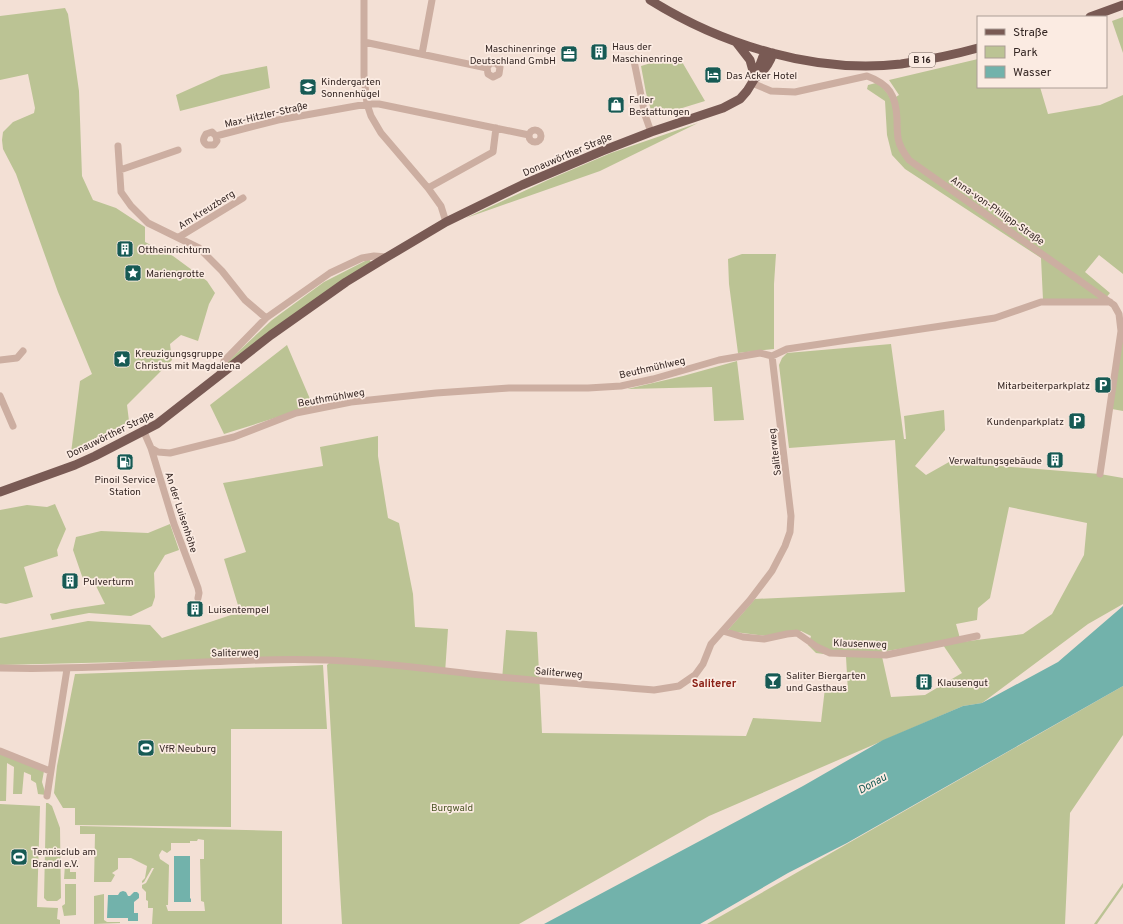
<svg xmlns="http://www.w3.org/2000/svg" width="1123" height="924" font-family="Overpass,sans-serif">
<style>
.green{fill:#bbc394;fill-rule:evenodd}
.water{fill:#72b2ab}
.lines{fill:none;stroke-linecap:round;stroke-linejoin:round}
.minor{stroke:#ccaea1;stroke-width:7}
.major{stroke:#795a54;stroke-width:9}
.labels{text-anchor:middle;stroke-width:3.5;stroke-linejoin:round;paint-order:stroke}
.shield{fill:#fbebe2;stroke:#70625d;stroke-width:1}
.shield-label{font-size:9px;font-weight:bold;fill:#352724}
.poi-label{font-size:10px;fill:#352724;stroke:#fbebe2;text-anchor:start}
.street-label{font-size:10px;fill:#352724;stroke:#fbebe2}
.park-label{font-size:10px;fill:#4b5626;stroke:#fbebe2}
.neighbourhood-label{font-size:11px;font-weight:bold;fill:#8b2016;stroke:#fbebe2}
.water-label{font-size:11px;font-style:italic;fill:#165a54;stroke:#fbebe2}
</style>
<rect width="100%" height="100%" fill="#f3e0d5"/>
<!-- green -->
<path class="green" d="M65,8L68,14L79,91L82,176L93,200L116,208L145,227V242L173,256L207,281L215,293L209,304L198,341L181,335L170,344L172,360L127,405L129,421L98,441L71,453L80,381L92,374L58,292L16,174L3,149L2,140L3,132L13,122L34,113L35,108L28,74L0,80V16Z
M1123,17V53L1112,21Z
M678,55L705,101L653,117L646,93L641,66Z
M978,59V87H1040L1048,114L1100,105L1123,95V274L1099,255L1085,272L1110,293L1104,300H1043L1041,258L905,169L892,155L887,135L885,101L867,89L868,85L876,83C883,87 888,93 891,100L899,95L889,80Z
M267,66L270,88L180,111L176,95L221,75Z
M698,123L600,171L466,218L550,179L611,153Z
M742,254H776L774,284V349L738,353L729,284L728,259Z
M369,259L371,262L228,365L227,362L272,320L324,282Z
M1123,336V411L1112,409Z
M891,344L904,439H906L904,416L944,410L945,430L915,466L926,475L949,462L1100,474L1123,478V604L1088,624L982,703L963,706L709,816L519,924H342L327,665L329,663L328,657L0,665V638L88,621L150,625L162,638L240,612L224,559L246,552L223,483L323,466L320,447L378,436V456L388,518L399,523L413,594L415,627L448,629L445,673L502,680L506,630L537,632L542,733L746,736L753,718L821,722L825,688L848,692L846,657L816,653L808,645L811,636L801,631L766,636L727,631L755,599L905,592L895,440L789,448L779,365L782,358L787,353ZM1009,507L1087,523L1084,555L1052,614L1023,634L961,642L956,624L977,620L978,608L990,598ZM941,642L962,673L925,695L891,697L881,652Z
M287,345L313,406L224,434L210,405Z
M737,361L744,420L714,421L712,387L627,389L683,376Z
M55,504L66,529L57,550L58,556L24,567L33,597L6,604L0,603V510L27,505L47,507Z
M170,524L179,550L165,555L154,573L155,597L152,606L131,616L89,613L52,620L50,614L72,609L105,604L96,586L83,579L73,550L76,537L101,531L148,533Z
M323,665L327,729H231V827L75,825V808H63L54,793L57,766L75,674Z
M1123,686V735L1070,813L1065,924H707Z
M0,753L44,771L42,782L46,795L38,794L36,783L31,780V775L24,772L22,794H13L14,767L7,763L6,801H0Z
M46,803H48L52,806L60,828L61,898L57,901H47L44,898Z
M0,804L40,806L37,907L58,908L57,919L60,920V924H0Z
M80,826L282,831V924H152L153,908H148V901L146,900V892L142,888V885L146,883L154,868H152L144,882L142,883V881L145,878L147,866L131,858H118V869L112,873L115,875L111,882H94L95,834H80ZM198,839L204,840V859H200L201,901L204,902L205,911H168L166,905H168L169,865L160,859L159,855L162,850L167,853L171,850V843H190V841H197Z
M65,865H70V872H76V879H64Z
M1123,883V887L1097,924H1094Z
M65,884H76V915L64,916L62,906L65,904Z
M104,894V920L107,922H120V923L94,924V896Z"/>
<!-- water -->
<path class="water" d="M1123,606V686L847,843L788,873L700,924H544L803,786L883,740L963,706L982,703L1058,662Z
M174,856H190V898L191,899V902H174Z
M123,891L126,892L128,896H130L134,892H137L139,894V898L134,902V913H138V921H128V918H107L108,895H118L120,892Z"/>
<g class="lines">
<!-- minor -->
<path class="minor" d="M364,0V76L367,104L371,116L381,133L428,188L441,206L446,222
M364,42L487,68L488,74L493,77L499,74L500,67L496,63H490L487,68
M422,54L432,0
M634,61L645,115L651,132
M752,83L771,91L795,92L867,76C889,84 896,95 897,119C897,125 897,131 898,138C899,146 904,153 909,160L1114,305L1119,314L1121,331L1100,474
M529 136a6 6 0 1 1 12 0a6 6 0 1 1-12 0Z
M216,136L217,141L214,145H207C202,141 203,139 206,134L212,132L216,136L278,120L367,104H379L529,135
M118,146L121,192L131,206L148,223L199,248L222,271L245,300L266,318
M120,170L178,150
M428,188L493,152L496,128
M179,237L243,198
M0,360L17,358L23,351
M219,376L224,361L266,318L330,273L362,258L374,256L387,257
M0,396L13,426
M144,432L151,448L174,524L198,588L199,593L198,598
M151,448L158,452L170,453L234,437L296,413L351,402L436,393L509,388H588L621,386L653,379L719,360L760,353L772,356L787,349L995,318L1041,302H1110
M723,631L743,637L764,639L787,634L797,633L817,647L830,653L886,655L977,636
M0,668C109,671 217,657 326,660C381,662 435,670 490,676C545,682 599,685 654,690L679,686L695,675L703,664L711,644L750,600L772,571L785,546L790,532L791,516L772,356
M0,751L50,771
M47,796L67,669"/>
<!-- major -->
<path class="major" d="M650,0C722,45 815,74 901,64C927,60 953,55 978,48
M1090,17L1123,5
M736,42L750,60L755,78
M757,77C765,70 770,63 773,53
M0,492L75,465L95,456L157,424L271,335L346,282L387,257L446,222L522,185L602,151L651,132L723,108L740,99L747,91L755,78L765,51"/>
</g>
<!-- icons -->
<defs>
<g id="building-square" transform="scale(0.9)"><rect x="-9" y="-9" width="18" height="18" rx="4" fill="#165a54" stroke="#fbebe2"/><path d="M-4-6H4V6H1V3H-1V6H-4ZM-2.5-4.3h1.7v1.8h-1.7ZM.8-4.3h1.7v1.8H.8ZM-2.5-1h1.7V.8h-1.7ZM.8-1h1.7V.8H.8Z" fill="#fff"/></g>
<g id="office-square" transform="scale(0.9)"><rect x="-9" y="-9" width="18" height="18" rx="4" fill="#165a54" stroke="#fbebe2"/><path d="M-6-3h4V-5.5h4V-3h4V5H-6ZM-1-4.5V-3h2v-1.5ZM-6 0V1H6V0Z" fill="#fff"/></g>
<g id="hotel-square" transform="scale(0.9)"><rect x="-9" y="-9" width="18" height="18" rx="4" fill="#165a54" stroke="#fbebe2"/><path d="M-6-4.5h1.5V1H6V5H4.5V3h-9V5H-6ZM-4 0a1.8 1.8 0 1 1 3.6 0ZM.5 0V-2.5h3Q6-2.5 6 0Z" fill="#fff"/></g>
<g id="school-square" transform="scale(0.9)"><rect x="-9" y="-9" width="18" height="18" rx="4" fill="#165a54" stroke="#fbebe2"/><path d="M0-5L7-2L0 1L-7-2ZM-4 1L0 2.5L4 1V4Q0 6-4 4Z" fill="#fff"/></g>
<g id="shop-square" transform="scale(0.9)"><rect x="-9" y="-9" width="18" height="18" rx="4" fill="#165a54" stroke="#fbebe2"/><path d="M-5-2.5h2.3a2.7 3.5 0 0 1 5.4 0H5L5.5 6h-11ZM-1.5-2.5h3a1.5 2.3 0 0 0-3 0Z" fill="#fff"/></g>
<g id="sight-square" transform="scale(0.9)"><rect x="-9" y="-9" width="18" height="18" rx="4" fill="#165a54" stroke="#fbebe2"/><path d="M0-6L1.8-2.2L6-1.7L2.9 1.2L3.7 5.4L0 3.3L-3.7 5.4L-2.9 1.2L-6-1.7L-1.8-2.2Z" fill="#fff"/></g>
<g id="parking-square" transform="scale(0.9)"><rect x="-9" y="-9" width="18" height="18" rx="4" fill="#165a54" stroke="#fbebe2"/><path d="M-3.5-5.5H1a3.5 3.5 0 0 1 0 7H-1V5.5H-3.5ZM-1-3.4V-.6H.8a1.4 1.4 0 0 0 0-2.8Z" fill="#fff"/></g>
<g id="fuel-square" transform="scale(0.9)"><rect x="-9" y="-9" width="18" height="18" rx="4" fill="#165a54" stroke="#fbebe2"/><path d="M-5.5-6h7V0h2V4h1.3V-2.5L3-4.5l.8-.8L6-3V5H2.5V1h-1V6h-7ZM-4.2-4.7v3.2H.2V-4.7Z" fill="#fff"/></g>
<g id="bar-square" transform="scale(0.9)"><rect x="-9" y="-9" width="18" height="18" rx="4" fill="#165a54" stroke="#fbebe2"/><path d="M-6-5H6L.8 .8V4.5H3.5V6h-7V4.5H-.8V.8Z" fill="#fff"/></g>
<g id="stadium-square" transform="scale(0.9)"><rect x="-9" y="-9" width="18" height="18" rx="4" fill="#165a54" stroke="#fbebe2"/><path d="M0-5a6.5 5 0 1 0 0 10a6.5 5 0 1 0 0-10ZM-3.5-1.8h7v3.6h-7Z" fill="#fff"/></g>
</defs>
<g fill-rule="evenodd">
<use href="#building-square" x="599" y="52"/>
<use href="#office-square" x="569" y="54"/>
<use href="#hotel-square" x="713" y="75"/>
<use href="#school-square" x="308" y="87"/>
<use href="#shop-square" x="616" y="105"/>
<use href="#building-square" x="125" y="249"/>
<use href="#sight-square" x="133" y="273"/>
<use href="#sight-square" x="122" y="359"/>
<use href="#parking-square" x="1103" y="385"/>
<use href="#parking-square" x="1077" y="421"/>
<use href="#building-square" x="1055" y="460"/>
<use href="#fuel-square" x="125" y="462"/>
<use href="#building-square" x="70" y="581"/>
<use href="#building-square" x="195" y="609"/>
<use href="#bar-square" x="773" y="681"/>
<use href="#building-square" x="924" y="682"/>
<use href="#stadium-square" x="146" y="748"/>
<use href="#stadium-square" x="19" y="857"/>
</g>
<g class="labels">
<!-- shield labels -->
<rect class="shield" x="909" y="53" width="26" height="14" rx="3"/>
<g class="shield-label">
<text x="922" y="63">B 16</text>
</g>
<!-- poi labels -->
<g class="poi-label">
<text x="612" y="50">Haus der<tspan x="612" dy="12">Maschinenringe</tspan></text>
<text x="556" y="52" text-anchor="end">Maschinenringe<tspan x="556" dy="12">Deutschland GmbH</tspan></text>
<text x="726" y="79">Das Acker Hotel</text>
<text x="321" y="85">Kindergarten<tspan x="321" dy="12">Sonnenhügel</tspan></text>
<text x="629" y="103">Faller<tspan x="629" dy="12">Bestattungen</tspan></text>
<text x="138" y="253">Ottheinrichturm</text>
<text x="146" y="277">Mariengrotte</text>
<text x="135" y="357">Kreuzigungsgruppe<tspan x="135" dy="12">Christus mit Magdalena</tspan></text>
<text x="1090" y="389" text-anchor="end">Mitarbeiterparkplatz</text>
<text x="1064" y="425" text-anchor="end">Kundenparkplatz</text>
<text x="1042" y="464" text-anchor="end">Verwaltungsgebäude</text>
<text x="125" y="483" text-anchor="middle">Pinoil Service<tspan x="125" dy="12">Station</tspan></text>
<text x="83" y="585">Pulverturm</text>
<text x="208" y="613">Luisentempel</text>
<text x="786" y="679">Saliter Biergarten<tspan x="786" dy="12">und Gasthaus</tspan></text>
<text x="937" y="686">Klausengut</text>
<text x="159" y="752">VfR Neuburg</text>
<text x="32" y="855">Tennisclub am<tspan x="32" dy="12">Brandl e.V.</tspan></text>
</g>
<!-- street labels -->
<g class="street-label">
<text transform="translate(266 114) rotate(-13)" y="4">Max-Hitzler-Straße</text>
<text transform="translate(567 154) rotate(-23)" y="4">Donauwörther Straße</text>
<text transform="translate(206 209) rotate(-32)" y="4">Am Kreuzberg</text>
<text transform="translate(998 210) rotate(35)" y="4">Anna-von-Philipp-Straße</text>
<text transform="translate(652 367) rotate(-13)" y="4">Beuthmühlweg</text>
<text transform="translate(331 397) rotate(-10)" y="4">Beuthmühlweg</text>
<text transform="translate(110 434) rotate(-26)" y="4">Donauwörther Straße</text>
<text transform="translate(774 452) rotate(-97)" y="4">Saliterweg</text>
<text transform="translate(182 512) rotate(72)" y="4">An der Luisenhöhe</text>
<text transform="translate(860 643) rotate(2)" y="4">Klausenweg</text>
<text transform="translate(235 652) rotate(-1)" y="4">Saliterweg</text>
<text transform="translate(559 672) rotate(5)" y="4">Saliterweg</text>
</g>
<!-- park labels -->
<g class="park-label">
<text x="452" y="811">Burgwald</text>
</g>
<!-- neighbourhood labels -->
<g class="neighbourhood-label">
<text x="714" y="687">Saliterer</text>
</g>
<!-- water labels -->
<g class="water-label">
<text transform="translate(872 783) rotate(-29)" y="4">Donau</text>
</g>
</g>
<!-- legend -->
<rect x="977" y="16" width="130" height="72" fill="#fbebe2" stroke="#ac9d96"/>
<rect x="985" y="29" width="20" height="6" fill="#795a54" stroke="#ac9d96"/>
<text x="1013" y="36" font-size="12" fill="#352724">Straße</text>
<rect x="985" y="46" width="20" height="12" fill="#bbc394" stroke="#ac9d96"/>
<text x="1013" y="56" font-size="12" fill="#352724">Park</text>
<rect x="985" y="66" width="20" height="12" fill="#72b2ab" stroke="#ac9d96"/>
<text x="1013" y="76" font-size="12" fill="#352724">Wasser</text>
</svg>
